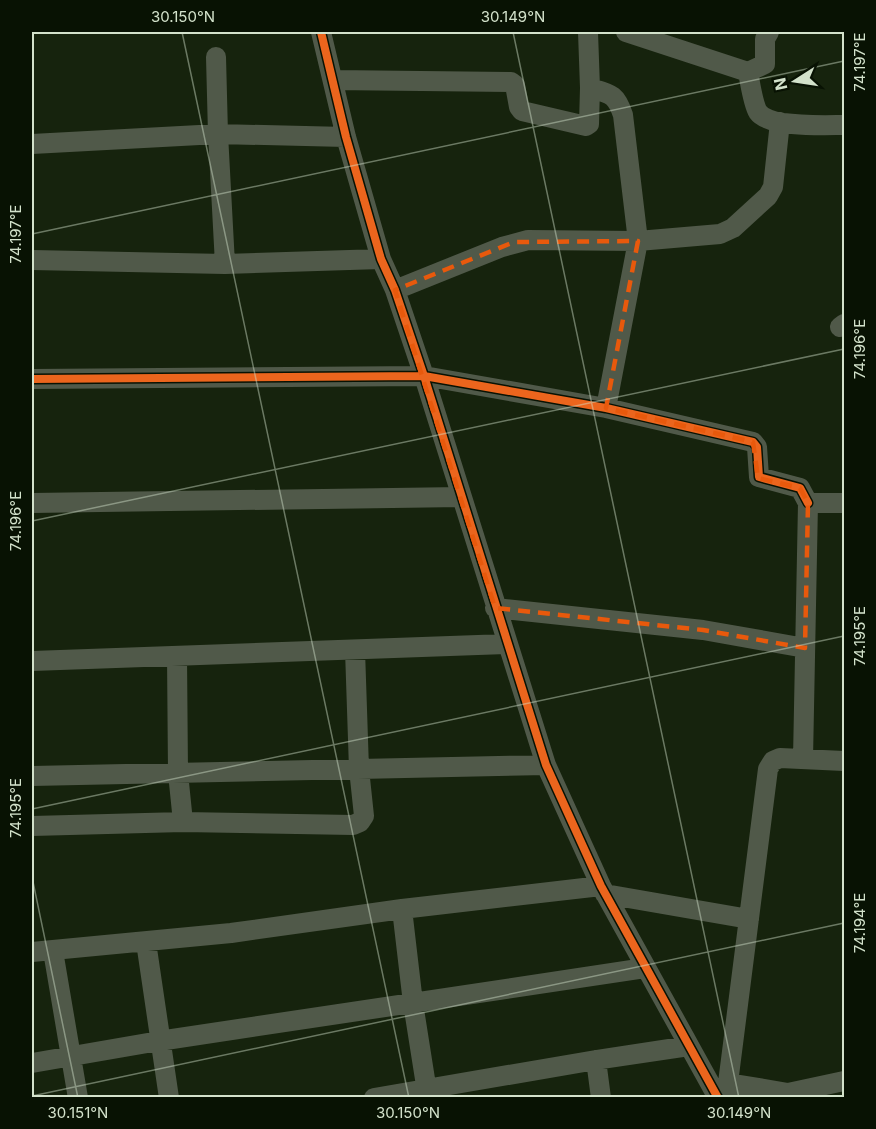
<svg xmlns="http://www.w3.org/2000/svg" width="876" height="1129" font-family="Inter,sans-serif">
<style>
.lines{fill:none;stroke-linecap:round;stroke-linejoin:round}
.minor{stroke:#505949;stroke-width:20}
.cycleway-casing{stroke:#081203;stroke-width:11}
.cycleway{stroke:#eb651d;stroke-width:8}
.marked{fill:none;stroke:#e8590c;stroke-width:4.5;stroke-dasharray:12 8;stroke-linejoin:round}
.ticks{fill:none;stroke:#d3e2cb;stroke-width:1.5;stroke-opacity:0.45}
.neatline{fill:none;stroke:#d3e2cb;stroke-width:2}
.ticks-label{font-size:15px;text-anchor:middle;fill:#d3e2cb}
</style>
<rect width="100%" height="100%" fill="#16230d"/>
<g class="lines">
<!-- minor -->
<path class="minor" d="M321,32L346,137L381,259L395,290L424,376L546,765L601,886L718,1098
M588,32L590,88C611,94 616,94 623,115L638,241L606,408
M626,32L748,72C750,82 753,104 758,112C769,128 826,125 844,125
M216,57L218,134L225,264
M748,72L765,64V39L769,32
M333,80L511,82L515,85L519,107L522,111L586,126L589,124L590,88
M32,144L218,134L346,137
M32,260L225,264L381,259
M395,290L502,247L528,240L638,241L720,234L733,228L768,196L773,187L780,122
M840,327L844,324
M32,379L424,376L606,408L753,442L757,447L759,477L800,488L808,503
M32,503L461,497
M495,608L703,630L805,648
M177,656L178,773L183,822
M32,661L506,644
M803,759L808,503H844
M32,776L546,765
M32,826L183,822L353,825L360,822L364,816L359,769L355,650
M605,894L749,919
M402,909L413,1003L428,1098
M146,942L169,1098
M53,951L78,1098
M32,952L231,933L402,909L601,886
M596,1060L601,1098
M32,1063L159,1041L645,968
M728,1083L788,1093L844,1081
M374,1098L596,1060L689,1046
M724,1098L728,1083L768,769L773,761L780,758L844,761"/>
<!-- cycleway casing -->
<g class="cycleway-casing">
<path id="cycleway" d="M321,32L346,137L381,259L395,290L424,376L546,765L601,886L718,1098
M32,379L424,376L606,408L753,442L757,447L759,477L800,488L808,503"/>
</g>
<!-- cycleway -->
<use href="#cycleway" class="cycleway"/>
</g>
<!-- marked area -->
<path class="marked" d="M638,241L606,408L753,442L758,478L800,488L808,503L805,648L703,630L495,608L395,290L514,242Z"/>
<!-- ticks -->
<path class="ticks" d="M182,32L409,1098M513,32L739,1098M843,32L844,38M32,234L844,61M32,521L844,349M32,809L844,636M32,877L78,1098M32,1096L844,923"/>
<!-- border -->
<rect width="876" height="1129" fill="none" stroke="#081203" stroke-width="66"/>
<!-- north arrow -->
<g transform="translate(795 81) rotate(258)" stroke="#081203" stroke-width="4.5" paint-order="stroke">
<path d="M0-4.5L10 22L0 15L-10 22Z" fill="#d3e2cb"/>
<text y="-9" font-size="16" font-weight="bold" text-anchor="middle" fill="#d3e2cb">N</text>
</g>
<rect x="33" y="33" width="810" height="1063" class="neatline"/>
<g class="ticks-label">
<text x="183" y="22">30.150°N</text>
<text x="513" y="22">30.149°N</text>
<text transform="translate(860 62) rotate(-90)" y="5">74.197°E</text>
<text transform="translate(16 234) rotate(-90)" y="5">74.197°E</text>
<text transform="translate(860 349) rotate(-90)" y="5">74.196°E</text>
<text transform="translate(16 521) rotate(-90)" y="5">74.196°E</text>
<text transform="translate(860 636) rotate(-90)" y="5">74.195°E</text>
<text transform="translate(16 808) rotate(-90)" y="5">74.195°E</text>
<text transform="translate(860 923) rotate(-90)" y="5">74.194°E</text>
<text x="78" y="1118">30.151°N</text>
<text x="408" y="1118">30.150°N</text>
<text x="739" y="1118">30.149°N</text>
</g>
</svg>
